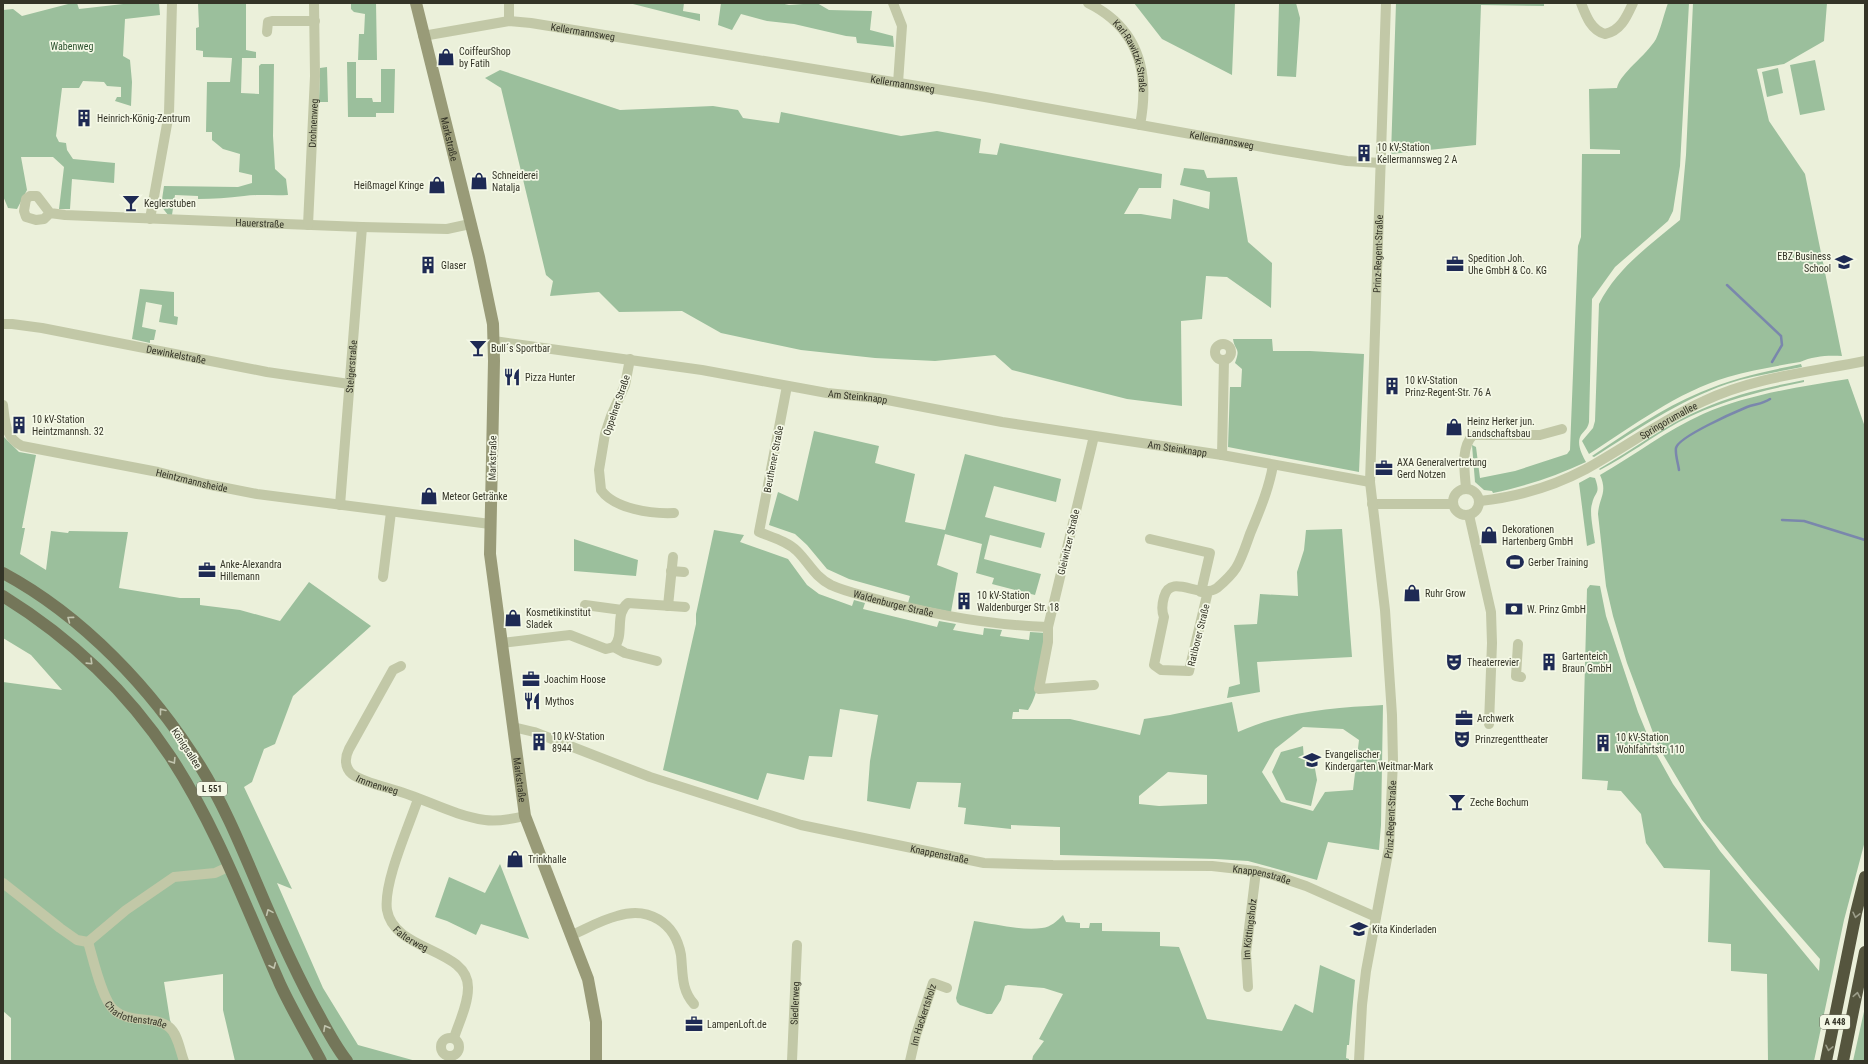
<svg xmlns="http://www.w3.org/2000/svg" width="1868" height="1064" font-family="'Roboto Condensed',sans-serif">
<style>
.green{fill:#9bbf9c;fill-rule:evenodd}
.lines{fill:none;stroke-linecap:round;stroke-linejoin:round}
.stream{stroke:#7a87ac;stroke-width:2.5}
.street{stroke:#c2c8a7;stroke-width:10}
.secondary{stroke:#999b78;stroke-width:12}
.primary{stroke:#747659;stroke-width:12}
.highway{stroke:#55553e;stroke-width:12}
.oneway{stroke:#c1c4ae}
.oneway2{stroke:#9d9e8a}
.labels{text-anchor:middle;stroke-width:3.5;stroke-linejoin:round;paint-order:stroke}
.shield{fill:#f4f8e6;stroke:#6e6f60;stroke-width:1}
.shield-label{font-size:9px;font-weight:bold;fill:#343427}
.street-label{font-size:10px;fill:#343427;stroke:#f4f8e6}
.park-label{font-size:10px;fill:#2c522f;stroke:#f4f8e6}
.poi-label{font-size:10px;fill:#343427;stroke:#f4f8e6;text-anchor:start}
</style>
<rect width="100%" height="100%" fill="#ebf0da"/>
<!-- green -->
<path class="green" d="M72,3H77L79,9L132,3H159L160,15L125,19L123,56L130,60L132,82L131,106L115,101L117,97H121V87L107,86L104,82L83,81L79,88H62L56,136L59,142L66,143L67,150L73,159L115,163L114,183L72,179L70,209H59L64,167L53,157H21L27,190L17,209L8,208L3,196V10L13,9L22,16Z
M198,3H246V50L256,52V58H242L241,93L259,94V66L261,64H274L273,136L275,169L286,179L288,195C273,196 258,194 244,196C228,198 213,199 198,199V196L175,195L172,215H168L161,206L164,186L238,187L252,183V175L239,172L240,154L223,149L212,140V132H206L207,82H230L232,58L203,57V51L196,50V28L199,27Z
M351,3H376L377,60H358L359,34H364L365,14L354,12L351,9Z
M629,3H684L683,11L700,14V21Z
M721,3H780L789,5L817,3L829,10L872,11L870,30L893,36L894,47L857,43L856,37L846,36L794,24L767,21L741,14L732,30L718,25Z
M1134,3H1235L1232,75L1162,39Z
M1277,3H1296L1300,18L1296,77L1277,76L1279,4Z
M1396,3H1544V6L1481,5L1476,145L1391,154Z
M1668,3H1689L1680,166L1673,211L1668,221L1615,267L1592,299L1589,422C1588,428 1585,430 1581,435C1576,443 1582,455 1586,462C1556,476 1526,486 1493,493L1492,491L1484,490L1475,482L1472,445L1476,447L1480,478L1515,471L1567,454L1570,450L1578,246L1581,237L1582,154H1620V150L1590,149L1589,89L1617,88C1620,73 1646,56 1656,39C1661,28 1664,14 1668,3Z
M1693,3H1827L1824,41L1784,64L1757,69L1769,121L1805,174L1842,356C1828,355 1813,356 1800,362C1776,366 1752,370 1728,377C1677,392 1633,426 1589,454L1582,441L1593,428L1595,421L1599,304C1617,268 1650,245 1680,220L1686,155Z
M1815,60L1825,110L1800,115L1790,65Z
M347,62H356V98H372L373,102H381V69H395L394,113H376V117H348Z
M327,67L328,102H319L320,68Z
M1778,68L1783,93L1767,97L1762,72Z
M500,70L620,110L713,106L738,110L743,118L779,123L781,112L901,136L937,131L981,139L979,153L997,155L1000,143L1162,174L1161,188H1139L1124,214H1141L1171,219L1173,199L1209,209L1210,192L1180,185L1184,168L1204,170L1207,178L1237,177L1248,242L1272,263L1271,308L1227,277L1206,276L1202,319L1181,321L1182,406L1127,399L1012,370L995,355L935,361L875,358L801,350L721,333L682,311L619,312L599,292L550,296L553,281L546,275L501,88L485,78Z
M140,289L174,292V316L178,317L177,325L159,322L162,305L146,302L142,327L156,330L154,340H150V343L132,339Z
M1233,339H1272L1273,351H1310L1364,354L1359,472L1228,447L1230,387H1241L1242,369L1235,363C1241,347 1235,352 1233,339Z
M1801,364L1802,367C1777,372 1751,376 1727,384C1678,401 1637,430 1594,457L1592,456C1627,433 1662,408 1701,392C1733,378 1767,371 1801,364Z
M1848,379L1865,427V841L1844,920L1814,1061H1768L1767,974L1731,971V944L1708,942L1710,870L1664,868L1646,843L1641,814L1621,791L1607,790L1608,781L1582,779L1587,589L1590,585L1600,586L1606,616L1638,712L1652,746L1673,784L1720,851L1819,971L1820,959L1751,880L1702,820L1658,746L1627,663L1613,616L1606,586L1598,514C1599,497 1608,493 1600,475C1635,455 1667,430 1703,414C1749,394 1799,387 1848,379Z
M1804,380V382C1760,391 1719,401 1679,422C1652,437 1627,456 1600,470L1599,469C1634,449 1665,425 1702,409C1735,394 1769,387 1804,380Z
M814,431L879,446L875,463L915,474L905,522L945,530L965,454L1061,479L1056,502L994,486L985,517L1045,533L1041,548L990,535L984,559L1041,574L1035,595L992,584L994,578L976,573L982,544L945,534L937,565L958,573L951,612L908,603L910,596L849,579L827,569L807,545L795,534L769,525L778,492L798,501Z
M3,436L19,452L36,455L22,528H25L20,554L46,570L51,531L68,533L69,531L128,532L119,588L180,598H200V605L240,610L280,621L309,582L371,626L293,696L275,744L264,749L252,782L244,787L292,889L277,883L323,988L358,1045L416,1061H235L223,1010V974L164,982L170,1020L186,1061H11V1018L3,1011V682L62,690L31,655L3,638Z
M1590,477L1595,478C1601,495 1595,490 1592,504C1589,512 1594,534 1595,543L1587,546L1579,483Z
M1342,529L1352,657L1257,662L1260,692L1227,698L1229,687L1240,684L1234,625L1257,624L1260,594L1298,596L1297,572L1304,550L1306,530Z
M714,530L744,535L740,542L788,559L807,585L819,594L852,606L854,600L865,603L863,609L937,627L939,621L956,624L953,630L983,635L984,628L1002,630L1000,636L1029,640L1030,632L1046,633C1042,656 1041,691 1028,710L1019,709V712H1013L1012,719H1070L1140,735L1144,719L1170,715L1232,702L1238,732C1285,711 1332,708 1383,705L1381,825L1379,850L1328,842L1317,880L1248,861L1216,859L1060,855V827L1011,825V829L964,824L966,808L958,807L961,783L917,782L910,809L867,801L870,761L878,715L840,709L832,757L809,756L804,780L767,773L758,800L663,770L696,624V614ZM1303,727L1343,729L1359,740L1353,790L1325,792L1313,811L1281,802L1262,772L1275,749ZM1168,772L1207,775V804L1159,806L1139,804V796Z
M574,539L638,560L636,576L574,571Z
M1303,746L1304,760L1314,763L1317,780L1311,806L1286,800L1272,772L1281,752Z
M500,864L529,939L481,924L476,935L447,921L435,917L449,877L485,893Z
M1063,915L1066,922L1080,923V928H1089L1090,923H1102V931L1160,932V946L1179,947L1207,1019L1282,1031L1295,1004L1313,1013L1320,965L1355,980L1349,1045H1347L1346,1058L1349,1059V1061H1032L1033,1056L1044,1041L1039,1039L1063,994L1044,988L1008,985L1005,986L1001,1000L992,1014H987L960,1005L957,1002L956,998L974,921C995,924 1022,931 1042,928C1051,927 1057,921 1063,915Z
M1865,1007V1061H1853Z"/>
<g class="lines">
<!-- stream -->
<path class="stream" d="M1727,285L1781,336L1782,345L1772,362
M1679,470C1678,463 1675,454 1676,448C1678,437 1735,412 1747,407C1755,404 1763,404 1770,399
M1782,520L1804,521L1865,540"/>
<!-- street -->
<g class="street">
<path d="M893,3L902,26L898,83"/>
<path id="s1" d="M1088,3C1139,28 1150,73 1140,125"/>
<path d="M1581,3C1586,16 1591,30 1605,34C1621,31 1627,16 1633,3"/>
<path d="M509,21V3"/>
<path d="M267,32L268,22L272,21H315"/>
<path id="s2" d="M423,36L509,21L531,23L985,97L1274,149L1347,161L1381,163"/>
<path id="s3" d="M50,213L44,219L36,220L26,217L24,211L26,199L30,196H37L50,213L65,215L362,227L447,229L470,224"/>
<path d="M150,219L169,113L172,3"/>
<path id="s4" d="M308,225L315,76L314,3"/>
<path id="s5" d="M3,324H12L42,328L267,372L349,384"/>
<path id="s6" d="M494,341L702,370L827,393L877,398L1002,422L1222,455L1370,482"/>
<circle cx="1223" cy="352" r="8"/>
<path d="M630,359L625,385L611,416L605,434L599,470L601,490C614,509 652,514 674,513"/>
<path id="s7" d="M787,386L759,532C771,537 787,541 797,551C810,564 814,576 831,585C844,591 858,594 872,598C929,614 988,625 1048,627"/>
<path id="s8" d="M3,405C5,421 5,438 22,446L158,472L206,484L257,494L490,524"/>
<path d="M1094,436L1048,627V642L1039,689L1094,685"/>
<path d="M1222,455L1224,360"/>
<circle cx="1466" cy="502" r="13"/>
<path d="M1466,489C1465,472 1460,448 1473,435H1540L1562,429"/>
<path id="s9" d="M1480,501C1516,497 1554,486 1586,469C1626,447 1662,420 1704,401C1754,377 1811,372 1865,361"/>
<path d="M1372,504H1453"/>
<path id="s10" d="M340,505L362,227"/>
<path d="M1469,515L1491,612L1492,643L1489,724"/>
<path d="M1150,539L1210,553L1201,592"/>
<path d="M671,571L684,572"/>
<path d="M383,577L391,512"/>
<path d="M1208,591L1189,671L1161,670L1154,665L1164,617C1161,610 1162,604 1164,597C1171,572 1200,600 1217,588C1224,582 1231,576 1236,568C1242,558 1246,545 1250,534C1259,512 1269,489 1273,465"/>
<path d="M585,605L622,610"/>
<path d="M668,606L673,557"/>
<path d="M502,643L570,635L606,649L614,647L625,653L657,661"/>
<path d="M1518,644L1516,676L1521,677"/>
<path d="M614,647C625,635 614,614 628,603L685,607"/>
<path id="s11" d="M401,666L393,670L349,749C345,757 344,767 352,774C364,783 387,787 401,792C429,801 456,816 485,820C498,822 512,819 525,816"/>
<path id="s12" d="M513,727L534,732L650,777L801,825L984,863L1053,865L1212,866L1256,871L1273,875L1306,886L1376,917"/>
<path id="s13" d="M418,799C409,826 383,883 387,910C394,952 469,948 468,988C468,1005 459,1022 454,1038"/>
<path d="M3,883L60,928L77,940L88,942"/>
<path d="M572,935C586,929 601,920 617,916C648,906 675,922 681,955C683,973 681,990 694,1004"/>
<path id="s14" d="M88,942C93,958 102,1000 114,1010C129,1024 154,1015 169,1027C178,1034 180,1051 184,1061"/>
<path d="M88,942L126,910L174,877L215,873L228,867"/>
<path id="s15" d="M1248,987L1246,953L1256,871"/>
<circle cx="450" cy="1047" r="9"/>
<path id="s16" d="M792,1061L797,945"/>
<path id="s17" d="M910,1061L916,1035L933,983L947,988"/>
<path id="s18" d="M1359,1061L1362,1005L1366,971L1389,848L1393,761L1392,715L1385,610L1370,482L1386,3"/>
</g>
<!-- secondary -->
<path class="secondary" id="s19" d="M416,3L479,257L493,324L494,361L490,554L525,816L588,979L596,1022V1061"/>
<!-- primary -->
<path class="primary" d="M3,573C83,616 153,690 200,766C223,803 240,844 257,884C276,929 296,974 320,1017C328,1032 336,1047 347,1061
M3,596C69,637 127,691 170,756C216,826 246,907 280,984C292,1010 307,1035 321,1061"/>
<!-- highway -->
<path class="highway" d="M1826,1061L1856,913L1865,877
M1843,1061L1865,952"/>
</g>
<!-- one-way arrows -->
<defs><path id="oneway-chevron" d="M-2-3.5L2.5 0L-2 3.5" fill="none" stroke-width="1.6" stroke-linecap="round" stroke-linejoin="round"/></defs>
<g class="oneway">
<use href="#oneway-chevron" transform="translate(70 619) rotate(-143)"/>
<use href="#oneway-chevron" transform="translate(90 662) rotate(44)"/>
<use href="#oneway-chevron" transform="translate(162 711) rotate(-128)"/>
<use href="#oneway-chevron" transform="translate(173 761) rotate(58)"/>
<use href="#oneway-chevron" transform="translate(269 912) rotate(-114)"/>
<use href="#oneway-chevron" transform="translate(273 966) rotate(67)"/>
<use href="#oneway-chevron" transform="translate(326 1028) rotate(-119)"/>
</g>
<g class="oneway2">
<use href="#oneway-chevron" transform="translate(1856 915) rotate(103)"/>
<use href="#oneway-chevron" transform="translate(1857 995) rotate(-79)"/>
<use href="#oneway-chevron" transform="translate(1829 1048) rotate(102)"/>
</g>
<!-- icons -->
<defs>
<g id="shop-bare" transform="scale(1.38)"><path d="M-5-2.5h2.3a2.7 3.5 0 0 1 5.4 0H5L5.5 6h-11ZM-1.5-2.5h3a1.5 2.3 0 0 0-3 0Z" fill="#1e2a54" stroke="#f4f8e6" stroke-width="2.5" paint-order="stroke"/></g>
<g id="building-bare" transform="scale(1.38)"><path d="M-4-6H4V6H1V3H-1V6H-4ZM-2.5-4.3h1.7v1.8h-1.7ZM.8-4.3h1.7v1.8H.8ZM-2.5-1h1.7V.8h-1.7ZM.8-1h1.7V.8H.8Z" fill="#1e2a54" stroke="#f4f8e6" stroke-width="2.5" paint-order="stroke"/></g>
<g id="bar-bare" transform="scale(1.38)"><path d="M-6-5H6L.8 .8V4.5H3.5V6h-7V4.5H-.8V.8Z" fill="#1e2a54" stroke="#f4f8e6" stroke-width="2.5" paint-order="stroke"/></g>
<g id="university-bare" transform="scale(1.38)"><path d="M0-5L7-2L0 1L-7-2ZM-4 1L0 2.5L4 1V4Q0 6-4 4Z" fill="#1e2a54" stroke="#f4f8e6" stroke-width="2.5" paint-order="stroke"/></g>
<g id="office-bare" transform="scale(1.38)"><path d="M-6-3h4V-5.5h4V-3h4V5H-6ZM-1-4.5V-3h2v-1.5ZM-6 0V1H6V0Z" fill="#1e2a54" stroke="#f4f8e6" stroke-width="2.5" paint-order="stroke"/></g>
<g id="restaurant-bare" transform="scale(1.38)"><path d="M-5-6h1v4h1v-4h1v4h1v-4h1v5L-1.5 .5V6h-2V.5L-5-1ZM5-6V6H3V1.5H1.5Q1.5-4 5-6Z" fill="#1e2a54" stroke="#f4f8e6" stroke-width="2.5" paint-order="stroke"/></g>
<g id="stadium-bare" transform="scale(1.38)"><path d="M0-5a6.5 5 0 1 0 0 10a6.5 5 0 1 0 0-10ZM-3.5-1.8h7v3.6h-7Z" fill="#1e2a54" stroke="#f4f8e6" stroke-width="2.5" paint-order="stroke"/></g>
<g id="bank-bare" transform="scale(1.38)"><path d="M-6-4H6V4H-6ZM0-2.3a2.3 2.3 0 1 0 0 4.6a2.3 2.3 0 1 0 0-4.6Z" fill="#1e2a54" stroke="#f4f8e6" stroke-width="2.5" paint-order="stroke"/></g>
<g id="theatre-bare" transform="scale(1.38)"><path d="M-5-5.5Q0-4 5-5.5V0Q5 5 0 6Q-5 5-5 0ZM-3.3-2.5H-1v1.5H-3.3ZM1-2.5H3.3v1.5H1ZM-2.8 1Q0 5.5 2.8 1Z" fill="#1e2a54" stroke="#f4f8e6" stroke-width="2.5" paint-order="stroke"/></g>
<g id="school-bare" transform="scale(1.38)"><path d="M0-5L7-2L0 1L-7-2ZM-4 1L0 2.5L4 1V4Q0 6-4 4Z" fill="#1e2a54" stroke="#f4f8e6" stroke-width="2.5" paint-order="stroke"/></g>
</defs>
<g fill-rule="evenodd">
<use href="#shop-bare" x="446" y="57"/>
<use href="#building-bare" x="84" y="118"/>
<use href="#building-bare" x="1364" y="153"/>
<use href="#shop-bare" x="479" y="181"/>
<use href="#shop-bare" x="437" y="185"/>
<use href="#bar-bare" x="131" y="203"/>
<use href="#university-bare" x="1844" y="262"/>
<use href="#office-bare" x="1455" y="264"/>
<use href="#building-bare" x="428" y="265"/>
<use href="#bar-bare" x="478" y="348"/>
<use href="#restaurant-bare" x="512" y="377"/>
<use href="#building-bare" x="1392" y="386"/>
<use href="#building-bare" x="19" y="425"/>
<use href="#shop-bare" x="1454" y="427"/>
<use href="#office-bare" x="1384" y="468"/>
<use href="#shop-bare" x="429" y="496"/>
<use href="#shop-bare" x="1489" y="535"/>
<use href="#stadium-bare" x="1515" y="562"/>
<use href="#office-bare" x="207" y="570"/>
<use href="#shop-bare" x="1412" y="593"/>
<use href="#building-bare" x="964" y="601"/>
<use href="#bank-bare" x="1514" y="609"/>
<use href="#shop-bare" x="513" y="618"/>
<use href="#theatre-bare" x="1454" y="662"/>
<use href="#building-bare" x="1549" y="662"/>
<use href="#office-bare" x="531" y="679"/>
<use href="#restaurant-bare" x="532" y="701"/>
<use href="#office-bare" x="1464" y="718"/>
<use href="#theatre-bare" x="1462" y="739"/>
<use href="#building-bare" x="539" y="742"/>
<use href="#building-bare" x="1603" y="743"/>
<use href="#school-bare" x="1312" y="760"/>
<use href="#bar-bare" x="1457" y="802"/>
<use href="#shop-bare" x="515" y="859"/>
<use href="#school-bare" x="1359" y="929"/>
<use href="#office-bare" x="694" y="1024"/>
</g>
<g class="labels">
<!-- shield labels -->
<g class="shield">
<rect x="197" y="782" width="30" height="14" rx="3"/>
<rect x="1820" y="1015" width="30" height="14" rx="3"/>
</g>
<g class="shield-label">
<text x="212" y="792">L 551</text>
<text x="1835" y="1025">A 448</text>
</g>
<!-- street labels -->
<g class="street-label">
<text dy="4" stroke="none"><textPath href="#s2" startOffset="162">Kellermannsweg</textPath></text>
<text dy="4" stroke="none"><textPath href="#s1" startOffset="72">Karl-Rawitzki-Straße</textPath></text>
<text dy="4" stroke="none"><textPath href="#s2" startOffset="486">Kellermannsweg</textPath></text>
<text dy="4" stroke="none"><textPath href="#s4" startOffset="102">Drohnenweg</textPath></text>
<text dy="4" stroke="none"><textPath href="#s19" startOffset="140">Markstraße</textPath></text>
<text dy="4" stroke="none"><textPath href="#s2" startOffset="810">Kellermannsweg</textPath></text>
<text dy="4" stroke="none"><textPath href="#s3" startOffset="289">Hauerstraße</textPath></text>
<text dy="4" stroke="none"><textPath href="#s18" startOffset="811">Prinz-Regent-Straße</textPath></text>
<text dy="4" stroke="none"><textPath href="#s5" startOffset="176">Dewinkelstraße</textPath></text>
<text dy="4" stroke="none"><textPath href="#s10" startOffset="139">Steigerstraße</textPath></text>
<text dy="4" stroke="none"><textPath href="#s6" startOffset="368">Am Steinknapp</textPath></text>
<text transform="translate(616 405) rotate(-71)" y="4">Oppelner Straße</text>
<text dy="4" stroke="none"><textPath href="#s9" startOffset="207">Springorumallee</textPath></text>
<text dy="4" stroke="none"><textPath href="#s6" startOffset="692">Am Steinknapp</textPath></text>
<text transform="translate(492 458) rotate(-89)" y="4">Markstraße</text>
<text transform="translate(773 459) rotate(-79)" y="4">Beuthener Straße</text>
<text dy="4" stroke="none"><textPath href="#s8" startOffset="221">Heintzmannsheide</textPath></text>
<text transform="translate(1068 542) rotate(-77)" y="4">Gleiwitzer Straße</text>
<text dy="4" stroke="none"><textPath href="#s7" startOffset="305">Waldenburger Straße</textPath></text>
<text transform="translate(1198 635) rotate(-76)" y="4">Ratiborer Straße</text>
<text transform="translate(187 748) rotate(57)" y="4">Königsallee</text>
<text dy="4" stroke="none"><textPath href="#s19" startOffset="788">Markstraße</textPath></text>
<text dy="4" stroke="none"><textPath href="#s11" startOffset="154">Immenweg</textPath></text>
<text dy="4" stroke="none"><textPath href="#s18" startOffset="244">Prinz-Regent-Straße</textPath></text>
<text dy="4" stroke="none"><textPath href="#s12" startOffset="446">Knappenstraße</textPath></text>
<text dy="4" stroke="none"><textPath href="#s12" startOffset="770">Knappenstraße</textPath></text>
<text dy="4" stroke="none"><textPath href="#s15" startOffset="58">Im Köttingsholz</textPath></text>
<text dy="4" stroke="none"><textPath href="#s13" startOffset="155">Falterweg</textPath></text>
<text dy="4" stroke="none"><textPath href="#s16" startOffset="58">Siedlerweg</textPath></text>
<text dy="4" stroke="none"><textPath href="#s14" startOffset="96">Charlottenstraße</textPath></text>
<text dy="4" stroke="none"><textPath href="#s17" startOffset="48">Im Hackertsholz</textPath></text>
</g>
<!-- park labels -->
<g class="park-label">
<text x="72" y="50">Wabenweg</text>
</g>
<!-- poi labels -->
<g class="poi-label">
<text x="459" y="55">CoiffeurShop<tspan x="459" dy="12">by Fatih</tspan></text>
<text x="97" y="122">Heinrich-König-Zentrum</text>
<text x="1377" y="151">10 kV-Station<tspan x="1377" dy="12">Kellermannsweg 2 A</tspan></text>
<text x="492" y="179">Schneiderei<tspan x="492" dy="12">Natalja</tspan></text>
<text x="424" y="189" text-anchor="end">Heißmagel Kringe</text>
<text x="144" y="207">Keglerstuben</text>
<text x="1831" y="260" text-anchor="end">EBZ Business<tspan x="1831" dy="12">School</tspan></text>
<text x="1468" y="262">Spedition Joh.<tspan x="1468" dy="12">Uhe GmbH &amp; Co. KG</tspan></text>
<text x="441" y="269">Glaser</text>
<text x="491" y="352">Bull´s Sportbar</text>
<text x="525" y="381">Pizza Hunter</text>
<text x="1405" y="384">10 kV-Station<tspan x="1405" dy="12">Prinz-Regent-Str. 76 A</tspan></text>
<text x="32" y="423">10 kV-Station<tspan x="32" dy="12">Heintzmannsh. 32</tspan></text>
<text x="1467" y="425">Heinz Herker jun.<tspan x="1467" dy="12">Landschaftsbau</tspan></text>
<text x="1397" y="466">AXA Generalvertretung<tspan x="1397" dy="12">Gerd Notzen</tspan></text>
<text x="442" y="500">Meteor Getränke</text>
<text x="1502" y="533">Dekorationen<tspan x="1502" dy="12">Hartenberg GmbH</tspan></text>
<text x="1528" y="566">Gerber Training</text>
<text x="220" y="568">Anke-Alexandra<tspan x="220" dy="12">Hillemann</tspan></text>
<text x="1425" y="597">Ruhr Grow</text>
<text x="977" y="599">10 kV-Station<tspan x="977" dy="12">Waldenburger Str. 18</tspan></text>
<text x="1527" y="613">W. Prinz GmbH</text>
<text x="526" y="616">Kosmetikinstitut<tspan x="526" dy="12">Sladek</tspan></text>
<text x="1562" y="660">Gartenteich<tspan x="1562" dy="12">Braun GmbH</tspan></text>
<text x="1467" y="666">Theaterrevier</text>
<text x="544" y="683">Joachim Hoose</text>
<text x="545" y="705">Mythos</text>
<text x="1477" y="722">Archwerk</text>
<text x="552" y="740">10 kV-Station<tspan x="552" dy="12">8944</tspan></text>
<text x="1616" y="741">10 kV-Station<tspan x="1616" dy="12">Wohlfahrtstr. 110</tspan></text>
<text x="1475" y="743">Prinzregenttheater</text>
<text x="1325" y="758">Evangelischer<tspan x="1325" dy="12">Kindergarten Weitmar-Mark</tspan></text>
<text x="1470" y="806">Zeche Bochum</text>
<text x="528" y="863">Trinkhalle</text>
<text x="1372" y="933">Kita Kinderladen</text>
<text x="707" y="1028">LampenLoft.de</text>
</g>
</g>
<!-- border -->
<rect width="1868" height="1064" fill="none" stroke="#343427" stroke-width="8"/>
</svg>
